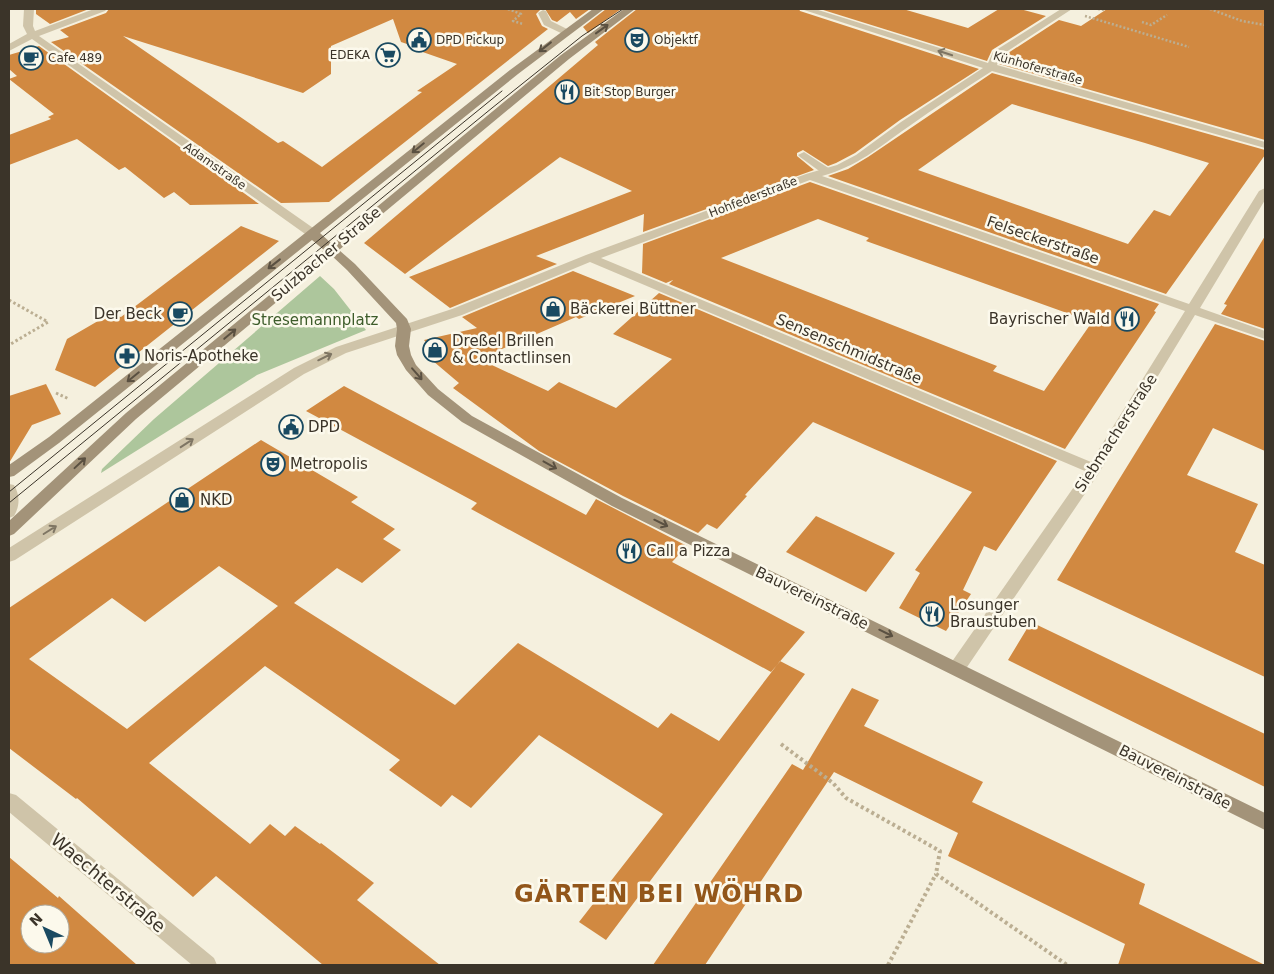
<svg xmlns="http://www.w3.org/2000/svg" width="1274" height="974" font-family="'DejaVu Sans',sans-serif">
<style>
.green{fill:#adc69c}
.building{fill:#d18941;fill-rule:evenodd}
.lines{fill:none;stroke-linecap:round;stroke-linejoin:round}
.path-far2{stroke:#bbae92;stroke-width:2.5;stroke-dasharray:2 2;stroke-linecap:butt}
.path-far1{stroke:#bbae92;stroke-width:3;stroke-dasharray:2.5 2.5;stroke-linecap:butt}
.path{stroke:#bbae92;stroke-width:4;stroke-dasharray:3 3;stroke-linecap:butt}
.lane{fill:#cfc4a9;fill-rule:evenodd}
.street{fill:#cfc4a9;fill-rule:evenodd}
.secondary{fill:#a39379;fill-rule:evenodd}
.tram{stroke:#3b3429;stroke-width:1}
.oneway{stroke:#5a5041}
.oneway2{stroke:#7e7563}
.labels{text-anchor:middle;stroke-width:5;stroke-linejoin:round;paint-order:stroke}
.far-poi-label{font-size:12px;fill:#3b3429;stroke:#fcf9ec;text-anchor:start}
.far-street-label{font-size:12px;fill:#3b3429;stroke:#fcf9ec}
.street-label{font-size:15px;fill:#3b3429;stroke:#fcf9ec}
.poi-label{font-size:15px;fill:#3b3429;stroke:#fcf9ec;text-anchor:start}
.park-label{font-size:15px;fill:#3d5c2a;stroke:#fcf9ec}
.near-street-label{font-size:18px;fill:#3b3429;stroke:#fcf9ec}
.near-district-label{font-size:24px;font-weight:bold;letter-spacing:1px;fill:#92561a;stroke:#fcf9ec}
</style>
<rect width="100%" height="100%" fill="#f5f0de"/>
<!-- green -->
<path class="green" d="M320,276L334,289L366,330L257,375L101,473L102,469L154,419Z"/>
<!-- building -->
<path class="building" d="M36,9H89L50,24L36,14Z
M109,9H541L536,14L542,26L548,29L329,202L281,203L51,42L69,37L60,30L106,13ZM393,19L401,42L413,46L414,49L457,64L417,91L422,92L322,167L283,141L278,143L123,36L303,93L331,74V46Z
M545,9H590L576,19L570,12L557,22L552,20Z
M606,9H621L588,33L583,27Z
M637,9H799L800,11L979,69L900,120L855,153L836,163L828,166L803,150L797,153V156L814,170L643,232L644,214L536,256L557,264L450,308L409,277L632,191L560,157L405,274L364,243L598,45L595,42Z
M820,9H903L968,28L999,9H1020L1046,16L992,50L987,61Z
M1107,9H1265V140L999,64L1002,57L1059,20L1081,26Z
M39,46L259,204L190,205L174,192L164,198L125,167L119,170L77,139L9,165V135L51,119L48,117L54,114L9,79L17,76L9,69V55Z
M992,73L1265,150V155L1166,294L828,176L848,169L868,157ZM1012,104L1145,143L1209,163L1170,216L1154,210L1128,244L918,170Z
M810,182L1159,304L1154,311L1156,312L1065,449L669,284L673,280L666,283L642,273L643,244ZM818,219L869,238L866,241L1092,322L1044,391L993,371L997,366L721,258Z
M241,226L279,241L95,387L55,370L67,339L110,314L121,317Z
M1265,236V329L1221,314L1227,305L1224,304Z
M573,271L635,296L579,319L576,317L479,359L548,391L559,382L616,408L672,359L613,334L659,293L1057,461L996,551L984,546L963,590L971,594L946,631L899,608L920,573L915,570L972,492L813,422L745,495L747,496L717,529L707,524L698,533L623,496L539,451L453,388L459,383L433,361L439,359L424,340L477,328L462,317Z
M1215,324L1265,341V451L1213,428L1187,475L1258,504L1235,552L1265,565V677L1057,580Z
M46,384L61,414L32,425L9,463V396Z
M344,386L586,515L596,499L687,546L672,562L805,632L771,672L471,509L477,503L306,411Z
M261,440L358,497L351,502L395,529L383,539L401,550L362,583L337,568L294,603L455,705L518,643L658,728L671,713L719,741L780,661L805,674L606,940L579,922L663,814L539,735L471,808L452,795L441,807L389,770L400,760L265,666L149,763L250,844L270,824L285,836L295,826L320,844L321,843L374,883L357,900L440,965H323L216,876L193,897L77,798L76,799L9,748V608ZM219,566L278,606L127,729L29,659L112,598L145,622Z
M816,516L895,553L866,592L786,552Z
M1031,622L1265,734V787L1008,660Z
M852,688L879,700L864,726L983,782L972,802L1145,884L1139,904L1265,965H1118L1125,944L948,856L958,833L834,772L705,965H653L792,764L803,770Z
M9,857L58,898L59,896L137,965H9ZM30,914H60V944H30Z"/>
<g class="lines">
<!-- path-far2 -->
<path class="path-far2" d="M508,9L521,14L513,21L523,24
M1098,9L1105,10
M1210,9L1242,21L1265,25
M1085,16L1189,47
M1142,22L1151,25L1167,15"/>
<!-- path-far1 -->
<path class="path-far1" d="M9,300L48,322L9,345
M56,393L69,399"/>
<!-- path -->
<path class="path" d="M781,744L833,783L846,798L940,851L936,874L1067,965
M888,965L936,874"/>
<!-- lane -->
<path class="lane" d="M543,10L546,11L551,21L569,30V34H563L544,25L538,13Z
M804,152L830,169L832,171L830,173H822L800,157L798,155Z"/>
<!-- street -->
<path class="street" d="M24,9H34L33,26L35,31L94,9H107L105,11L39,36L316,230L318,233L316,236H308L32,39L9,51V44L27,34L23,26Z
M801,9H815L988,63L993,52L1061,9H1072L1000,56L997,65L1265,142V148L992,71C964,89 936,107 908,127C876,149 860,165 822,176L1189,304L1259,191L1265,188V200L1200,308L1265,331V339L1195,315L1099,473L963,673L957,675L951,673L948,668L951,663L1085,471L590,262L462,315L346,353L304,374L15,560L9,562V548L294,368L336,347L452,309L586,255L806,174L837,165L856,155L901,122L983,68ZM810,180L1185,311L1091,462L601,258Z
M9,484L14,485C20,495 20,506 14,516L9,518Z
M9,793L16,795L214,958L217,965H192L9,812Z"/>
<!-- secondary -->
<path class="secondary" d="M593,9H604L518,74L320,233L332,244L561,55L624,9H635L569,59L339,250L355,264L407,319L411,329L409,346L411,355L416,365L438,389L472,416L622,498L1265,813V830L612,506L462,422L428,395L406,370L397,355L395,346L397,329L396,323L347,270L332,256L136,419L14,534L9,536V521L126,413L324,250L312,240L59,443L14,476L9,477V465L49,437L510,70Z"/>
<!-- tram -->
<path class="tram" d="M9,492L502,91
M9,503L492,108L582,36L623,9"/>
</g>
<!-- one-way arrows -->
<defs><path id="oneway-shaft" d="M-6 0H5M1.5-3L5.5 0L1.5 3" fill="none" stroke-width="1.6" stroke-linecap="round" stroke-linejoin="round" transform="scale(1.25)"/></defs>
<g class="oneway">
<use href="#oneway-shaft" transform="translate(602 29) rotate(-36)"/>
<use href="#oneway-shaft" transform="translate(545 47) rotate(142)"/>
<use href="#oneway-shaft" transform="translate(418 148) rotate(141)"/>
<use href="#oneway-shaft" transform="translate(274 264) rotate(142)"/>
<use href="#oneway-shaft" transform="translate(230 334) rotate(-40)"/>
<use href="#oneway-shaft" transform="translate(417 374) rotate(49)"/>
<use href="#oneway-shaft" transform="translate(133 377) rotate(141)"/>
<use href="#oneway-shaft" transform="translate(80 463) rotate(-43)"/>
<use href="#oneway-shaft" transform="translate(550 465) rotate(29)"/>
<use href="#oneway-shaft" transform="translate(661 523) rotate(26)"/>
<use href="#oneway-shaft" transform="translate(886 633) rotate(26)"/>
</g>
<g class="oneway2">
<use href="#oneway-shaft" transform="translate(945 53) rotate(-162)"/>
<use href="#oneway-shaft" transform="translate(325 357) rotate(-26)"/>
<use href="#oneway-shaft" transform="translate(187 443) rotate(-33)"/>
<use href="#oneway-shaft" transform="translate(50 530) rotate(-32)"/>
</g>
<!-- icons -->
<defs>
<g id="civic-ring" transform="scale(1.25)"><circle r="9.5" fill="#fcf9ec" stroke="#1a4a61" stroke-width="1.5"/><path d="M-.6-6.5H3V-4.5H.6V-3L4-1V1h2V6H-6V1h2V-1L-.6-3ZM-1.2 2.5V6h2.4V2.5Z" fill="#1a4a61"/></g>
<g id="theatre-ring" transform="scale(1.25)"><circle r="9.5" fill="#fcf9ec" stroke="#1a4a61" stroke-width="1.5"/><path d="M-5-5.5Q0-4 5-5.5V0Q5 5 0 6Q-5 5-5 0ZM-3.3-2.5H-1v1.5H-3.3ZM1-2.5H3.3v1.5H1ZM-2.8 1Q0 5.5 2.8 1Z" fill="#1a4a61"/></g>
<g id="supermarket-ring" transform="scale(1.25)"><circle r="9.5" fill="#fcf9ec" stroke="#1a4a61" stroke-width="1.5"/><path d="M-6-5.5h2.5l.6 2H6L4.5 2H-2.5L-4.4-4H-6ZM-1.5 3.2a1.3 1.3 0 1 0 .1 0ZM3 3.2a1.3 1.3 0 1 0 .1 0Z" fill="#1a4a61"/></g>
<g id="cafe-ring" transform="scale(1.25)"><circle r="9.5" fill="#fcf9ec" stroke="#1a4a61" stroke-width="1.5"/><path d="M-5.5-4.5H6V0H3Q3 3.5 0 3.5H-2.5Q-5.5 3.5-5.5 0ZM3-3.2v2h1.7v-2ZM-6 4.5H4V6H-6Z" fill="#1a4a61"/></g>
<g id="restaurant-ring" transform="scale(1.25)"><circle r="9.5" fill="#fcf9ec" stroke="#1a4a61" stroke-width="1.5"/><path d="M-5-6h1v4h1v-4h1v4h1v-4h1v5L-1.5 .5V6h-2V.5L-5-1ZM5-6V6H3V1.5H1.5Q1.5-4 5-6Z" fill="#1a4a61"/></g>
<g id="shop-ring" transform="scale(1.25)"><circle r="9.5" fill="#fcf9ec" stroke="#1a4a61" stroke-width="1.5"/><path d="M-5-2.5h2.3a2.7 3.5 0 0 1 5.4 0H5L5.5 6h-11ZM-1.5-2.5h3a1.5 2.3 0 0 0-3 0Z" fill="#1a4a61"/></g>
<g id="pharmacy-ring" transform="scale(1.25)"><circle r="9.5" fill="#fcf9ec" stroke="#1a4a61" stroke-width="1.5"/><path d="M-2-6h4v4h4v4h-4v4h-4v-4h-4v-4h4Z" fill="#1a4a61"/></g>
</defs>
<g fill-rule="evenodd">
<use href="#civic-ring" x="419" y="40"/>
<use href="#theatre-ring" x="637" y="40"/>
<use href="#supermarket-ring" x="388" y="55"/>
<use href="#cafe-ring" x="31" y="58"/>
<use href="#restaurant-ring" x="567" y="92"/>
<use href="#shop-ring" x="553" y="309"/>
<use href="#cafe-ring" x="180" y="314"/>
<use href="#restaurant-ring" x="1127" y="319"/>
<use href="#shop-ring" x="435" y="350"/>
<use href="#pharmacy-ring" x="127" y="356"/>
<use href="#civic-ring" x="291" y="427"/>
<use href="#theatre-ring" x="273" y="464"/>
<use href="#shop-ring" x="182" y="500"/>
<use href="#restaurant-ring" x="629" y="551"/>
<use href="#restaurant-ring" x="932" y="614"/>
</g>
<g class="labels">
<!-- far-poi labels -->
<g class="far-poi-label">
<text x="436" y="44">DPD Pickup</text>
<text x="654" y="44">Objektf</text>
<text x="370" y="59" text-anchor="end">EDEKA</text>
<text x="48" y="62">Cafe 489</text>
<text x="584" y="96">Bit Stop Burger</text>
</g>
<!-- far-street labels -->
<g class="far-street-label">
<text transform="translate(1038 68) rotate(16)" y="4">Künhoferstraße</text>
<text transform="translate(215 166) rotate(35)" y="4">Adamstraße</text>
<text transform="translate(753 197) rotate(-21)" y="4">Hohfederstraße</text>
</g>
<!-- street labels -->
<g class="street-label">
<text transform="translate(1043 240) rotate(19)" y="5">Felseckerstraße</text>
<text transform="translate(326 254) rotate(-40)" y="5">Sulzbacher Straße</text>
<text transform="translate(849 349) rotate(23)" y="5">Sensenschmidstraße</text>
<text transform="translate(1116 433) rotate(-57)" y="5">Siebmacherstraße</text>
<text transform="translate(812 598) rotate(26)" y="5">Bauvereinstraße</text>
<text transform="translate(1175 777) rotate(27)" y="5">Bauvereinstraße</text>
</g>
<!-- poi labels -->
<g class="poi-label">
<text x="570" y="314">Bäckerei Büttner</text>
<text x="162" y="319" text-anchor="end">Der Beck</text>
<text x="1110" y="324" text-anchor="end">Bayrischer Wald</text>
<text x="452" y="346">Dreßel Brillen<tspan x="452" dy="17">&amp; Contactlinsen</tspan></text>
<text x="144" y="361">Noris-Apotheke</text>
<text x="308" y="432">DPD</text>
<text x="290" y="469">Metropolis</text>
<text x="200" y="505">NKD</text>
<text x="646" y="556">Call a Pizza</text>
<text x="950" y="610">Losunger<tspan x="950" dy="17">Braustuben</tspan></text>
</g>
<!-- park labels -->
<g class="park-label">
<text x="315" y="325">Stresemannplatz</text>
</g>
<!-- near-street labels -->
<g class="near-street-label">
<text transform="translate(108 883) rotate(40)" y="6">Waechterstraße</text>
</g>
<!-- near-district labels -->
<g class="near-district-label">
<text x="659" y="902">GÄRTEN BEI WÖHRD</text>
</g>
</g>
<!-- border -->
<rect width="1274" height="974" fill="none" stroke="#3b3429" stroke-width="20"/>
<!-- north arrow -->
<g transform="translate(45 929) rotate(316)"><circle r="24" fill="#fcf9ec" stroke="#afaa9e"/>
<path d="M0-4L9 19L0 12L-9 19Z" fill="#1a4a61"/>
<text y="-8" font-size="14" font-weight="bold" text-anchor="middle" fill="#3b3429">N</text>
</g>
</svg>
